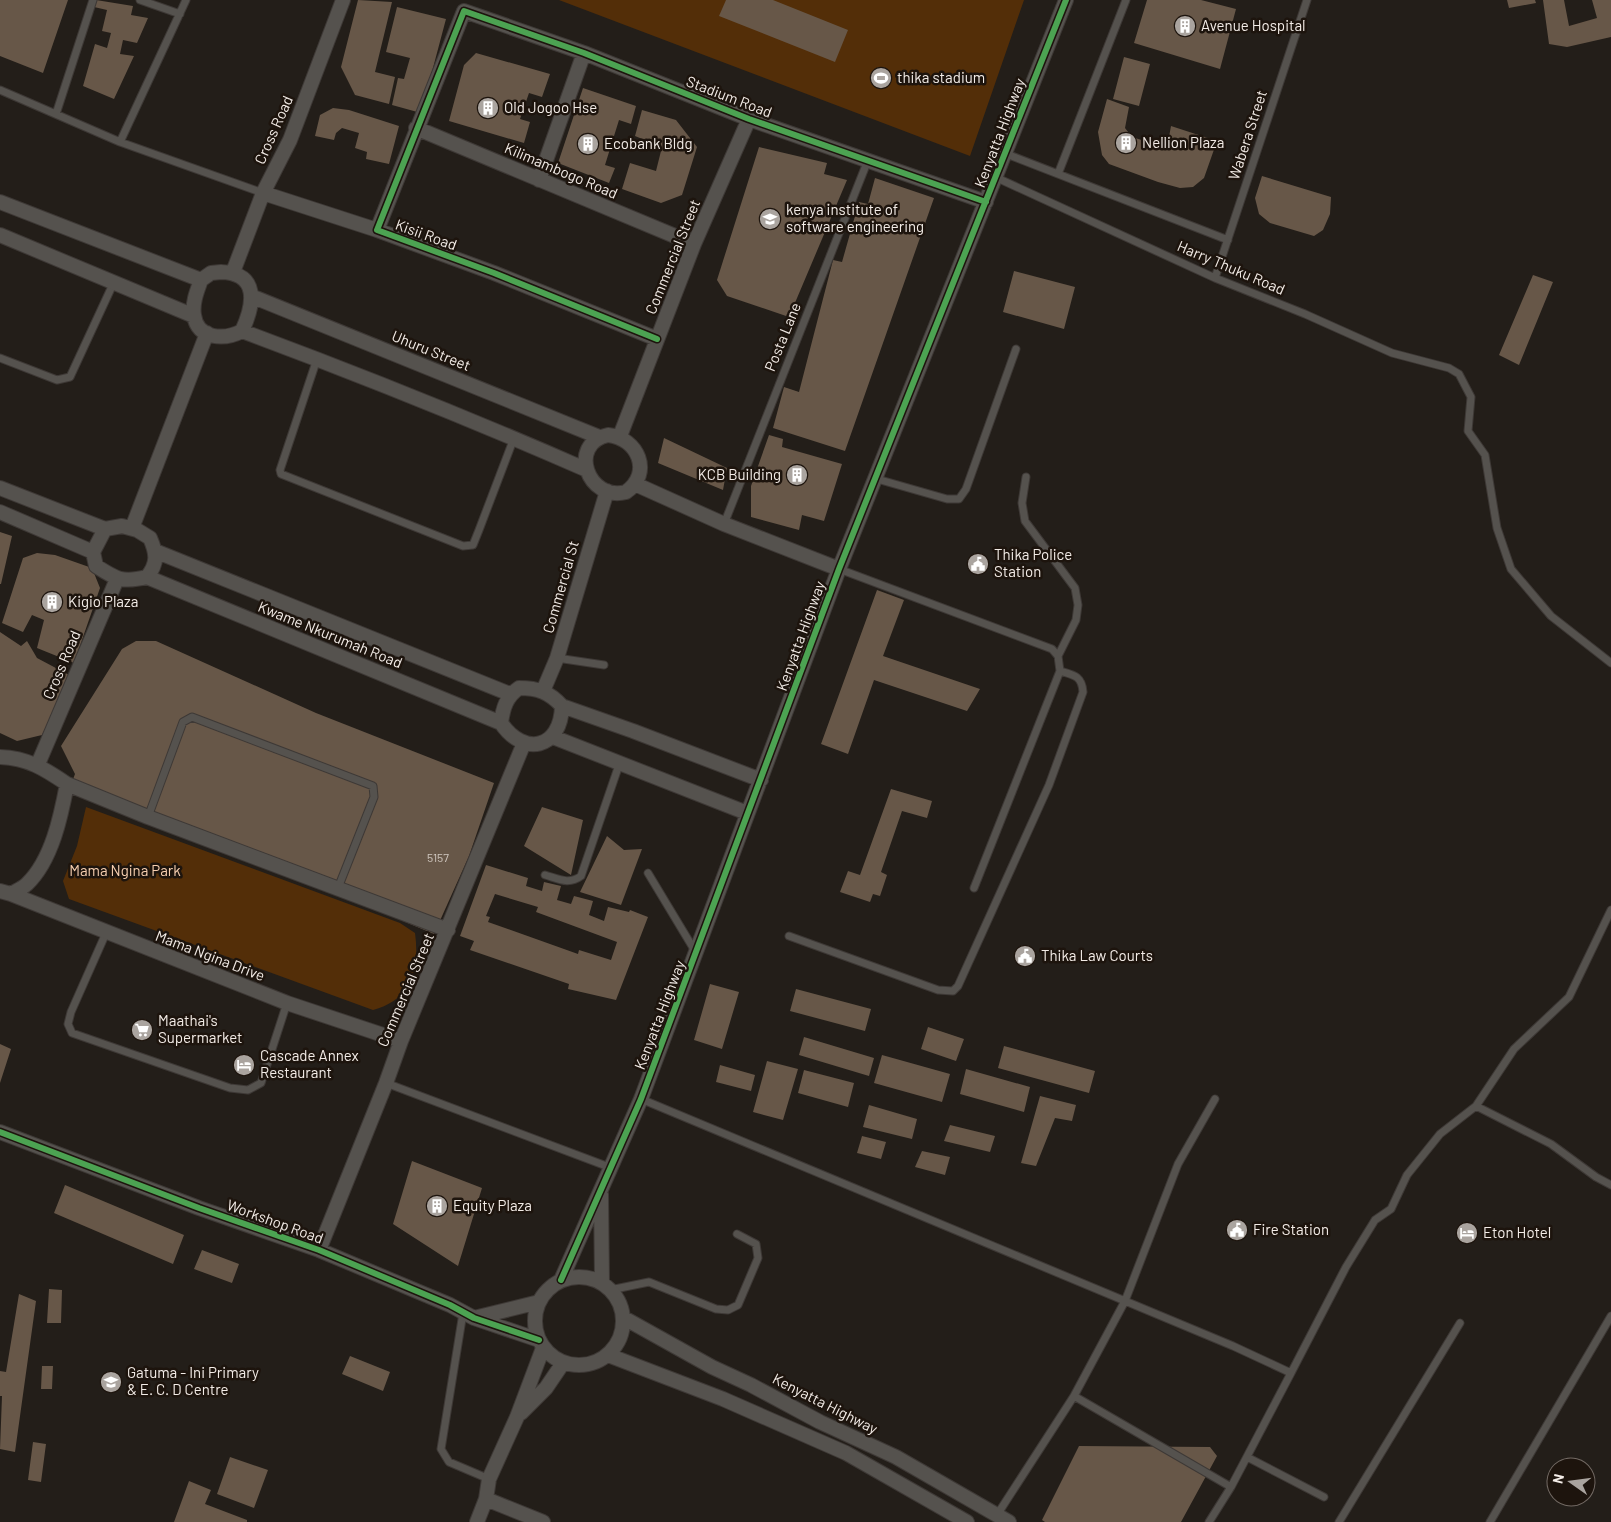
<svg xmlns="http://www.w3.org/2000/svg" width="1611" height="1522" font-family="Barlow,sans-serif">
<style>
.green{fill:#532e08}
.building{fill:#675748;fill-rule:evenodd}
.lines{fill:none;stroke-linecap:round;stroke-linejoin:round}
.lane-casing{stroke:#3e3936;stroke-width:9}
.street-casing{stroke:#3e3936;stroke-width:16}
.lane{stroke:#55524e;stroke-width:7}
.street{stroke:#55524e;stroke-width:14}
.cycleway-casing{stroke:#1d140d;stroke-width:9}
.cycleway{stroke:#4ca352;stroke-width:6}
.labels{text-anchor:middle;stroke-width:5;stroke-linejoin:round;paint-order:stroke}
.number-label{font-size:12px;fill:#d0c7bf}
.poi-label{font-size:15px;fill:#f3ece7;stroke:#1d140d;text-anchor:start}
.street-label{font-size:15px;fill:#f3ece7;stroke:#1d140d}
.park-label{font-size:15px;fill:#f7cfb0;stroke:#1d140d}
</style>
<rect width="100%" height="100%" fill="#231e19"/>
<!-- green -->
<path class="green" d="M559,0H1024L970,156Z
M86,807L400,923L415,933C420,969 411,1000 373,1010L69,899L63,881L77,846Z"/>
<!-- building -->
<path class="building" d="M0,0H68L43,73L0,56Z
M96,0L133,6L131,15L148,18L137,43L123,40L120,54L134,56L114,99L83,86L95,44L107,48L111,33L102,31L107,10L94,7Z
M358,0L392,2L375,72L395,77L389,104L355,95L341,67Z
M726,0H773L848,30L835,62L719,16Z
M1147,0H1201L1236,9L1220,69L1134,43Z
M1507,0H1535L1536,3L1509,8Z
M1543,0H1564L1569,26L1597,18L1592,0H1611V37L1567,47L1549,44Z
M397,7L446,19L421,113L392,105L398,78L404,79L410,58L386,52Z
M476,53L550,74L542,97L529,93L520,119L530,122L524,143L449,121L464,65Z
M1124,57L1150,64L1139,106L1113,99Z
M583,88L636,106L631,124L619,120L605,165L615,168L609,183L558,163Z
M1107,99L1129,107L1125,128L1132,137L1167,148L1171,126L1217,141L1204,178L1193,187L1180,188L1158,182L1109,164L1102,155L1098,132Z
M333,108L349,110L399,126L389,164L366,159L367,152L355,148L359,133L342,128L336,133L334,140L315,136L320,115Z
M642,110L676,120L697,147L682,195L661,203L622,189L630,163L656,171L662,147L635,136Z
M759,147L827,163L824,174L847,180L789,317L727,296L717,280Z
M1262,176L1331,197L1330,214L1323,230L1314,236L1270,223L1259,214L1255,198Z
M875,178L934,198L845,451L773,428L784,387L799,392L833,260L842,262L859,202L868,204Z
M1014,271L1075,287L1064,329L1003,312Z
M1533,275L1553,282L1519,365L1499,355Z
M769,435L783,439L782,447L842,464L824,521L802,515L799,530L751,517V486Z
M664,438L727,468L723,490L658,463Z
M0,532L12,536L1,584H0Z
M37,553L55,555L92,568L100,588L74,663L37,648L44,620L32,615L23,632L2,623L23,558Z
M877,590L904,600L883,656L980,689L967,711L874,680L848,754L821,744Z
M0,632L21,646L27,641L37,658L71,676L42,735L17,741L0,733Z
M136,641H156L316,713L494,783L469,856L434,934L72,782L75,774L61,746L122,649Z
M891,789L932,801L927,818L902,811L881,872L887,875L880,896L873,894L870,902L840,892L848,871L860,875Z
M542,807L583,820L571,875L524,846Z
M607,836L624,850L642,849L621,905L580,892Z
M486,865L528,878L526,886L542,891L544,882L561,886L557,900L571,904L574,896L593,901L589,915L604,921L608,907L629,912L630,910L648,917L616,1000L568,989L569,984L470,950L474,941L460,936ZM495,894L538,907L536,912L617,942L611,960L579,950L578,954L488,922L490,917L486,916Z
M710,984L739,992L722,1049L694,1040Z
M796,989L871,1009L865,1031L790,1011Z
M928,1027L964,1039L956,1061L921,1049Z
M804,1037L874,1058L869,1076L799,1055Z
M0,1044L11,1049L0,1083Z
M1004,1046L1095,1071L1089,1093L998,1068Z
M882,1055L950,1074L942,1102L874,1083Z
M767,1061L798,1069L783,1120L753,1112Z
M720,1065L755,1075L751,1091L716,1082Z
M966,1069L1030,1087L1024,1112L960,1094Z
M804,1070L854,1083L848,1107L798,1093Z
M1040,1096L1076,1105L1072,1121L1055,1118L1036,1166L1021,1163Z
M869,1105L917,1119L912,1139L863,1127Z
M950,1125L995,1136L990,1152L944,1141Z
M862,1136L886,1142L881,1159L857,1153Z
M922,1151L950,1157L945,1175L915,1167Z
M412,1161L482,1188L458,1266L393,1224Z
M65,1185L184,1235L173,1264L54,1213Z
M202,1250L239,1264L232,1283L194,1269Z
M49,1289L62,1290L61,1323H47Z
M19,1294L36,1301L15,1452L0,1449L2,1396H0V1371L6,1372Z
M350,1356L390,1372L383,1391L342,1374Z
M42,1366H53L52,1389H41Z
M33,1442L46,1444L41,1482L28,1480Z
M1079,1446L1210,1447L1217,1456L1181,1522H1045L1042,1520Z
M230,1457L268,1470L254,1508L217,1494Z
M189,1481L211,1490L205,1504L247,1520V1522H174Z"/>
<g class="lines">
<!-- lane casing -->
<g class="lane-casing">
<path id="lane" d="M140,0L180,14
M0,90L120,142L263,193
M56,114L93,0
M120,142L186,0
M1004,153L1228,240
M1058,174L1126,0
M995,177L1215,278L1305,314L1392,353L1449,368L1459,374L1471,397L1468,431L1485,455L1497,528L1511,569L1551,616L1611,663
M1215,278L1307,0
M0,358L57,380L70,377L114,282
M317,359L280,470L281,474L463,546L473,545L479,530L514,438
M1026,477L1022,503L1025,521L1075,588L1078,605L1076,620L1058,656
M877,479L947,499H959L966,489L1016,349
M724,524L868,160
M839,569L1052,649L1058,656L1060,671L974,888
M557,658L604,665
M148,817L183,722L192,717L373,786L374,797L338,888
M648,873L695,951
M545,875C559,879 569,885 581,876L620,762
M106,933L71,1012L68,1024L72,1033L230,1088L248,1090L261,1083L287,1003
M789,936L938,990L953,991L958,986L1049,785L1083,692C1082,676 1074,675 1060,671
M386,1083L609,1167
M641,1099L1233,1346L1291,1373L1346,1267L1375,1220L1391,1209L1407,1175L1440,1134L1476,1106L1514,1049L1569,997L1611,910
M1476,1106L1551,1144L1596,1177L1611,1185
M610,1290L649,1282L716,1309L728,1310L738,1305L758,1258L756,1244L737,1234
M463,1313L441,1449L449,1462L489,1479
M1074,1396L1231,1487
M1247,1457L1324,1497
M997,1515L1074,1396L1125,1301L1178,1164L1215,1099
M1209,1522L1231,1487L1291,1373
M1339,1522L1460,1323
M1490,1522L1611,1316"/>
</g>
<!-- street casing -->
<g class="street-casing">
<path id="street" d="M416,128L694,244
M539,180L584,53
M263,193L377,230
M0,202L201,280
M0,235L194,316
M221,272C260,273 254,305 242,331C225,340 197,340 194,315C192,303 197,291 201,280L211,273Z
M233,272L263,193L290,140L343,0
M251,296L599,437
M242,331C358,374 473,420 587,470
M657,339L494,273L377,230L464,11L584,53L749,119L986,202
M608,435C638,438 653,473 626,492C588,502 567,444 608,435Z
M620,436L694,244L749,119
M635,484L724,524L839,569
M0,488L105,529
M0,512L93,552
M122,526L137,530L150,538C157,554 158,563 147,577C122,583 116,579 96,566L93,552L105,529Z
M132,528L207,333
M155,551L510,694
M147,577L501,723
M519,688C538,688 549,692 562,706C561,749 524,757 501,723C503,708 506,697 519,688Z
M543,691L557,658L607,491
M562,706L633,731L761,780
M553,737L747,813
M0,757C28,758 45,769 67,784C61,816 52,860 27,884C23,888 16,891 11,894L0,891
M38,764L117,579
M67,784L148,817L448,930
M11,894L287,1003L401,1041
M0,1132L199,1208L319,1250L450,1305L474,1318L539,1340
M601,1194L602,1282
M319,1250L386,1083L401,1041L524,743
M535 1321a44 44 0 1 1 88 0a44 44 0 1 1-88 0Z
M561,1280L641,1099L839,569L1066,0
M474,1318L539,1302
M624,1318L712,1367L751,1385L820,1422L896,1457L1009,1522
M608,1355L723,1399L846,1453L967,1522
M521,1413L546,1388L563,1363
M486,1499L543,1522
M477,1522L486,1499L489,1479L517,1417L543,1348"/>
</g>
<!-- lane -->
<use href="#lane" class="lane"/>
<!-- street -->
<use href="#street" class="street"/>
<!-- cycleway casing -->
<g class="cycleway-casing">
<path id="cycleway" d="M657,339L494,273L377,230L464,11L584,53L749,119L986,202
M0,1132L199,1208L319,1250L450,1305L474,1318L539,1340
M561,1280L641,1099L839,569L1066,0"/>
</g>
<!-- cycleway -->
<use href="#cycleway" class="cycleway"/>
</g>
<!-- icons -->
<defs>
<g id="building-disc" transform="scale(1.125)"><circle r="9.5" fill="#aaa49f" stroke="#1d140d"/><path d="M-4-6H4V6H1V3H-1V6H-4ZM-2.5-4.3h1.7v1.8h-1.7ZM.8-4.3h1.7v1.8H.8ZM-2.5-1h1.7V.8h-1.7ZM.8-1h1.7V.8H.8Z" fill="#fff"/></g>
<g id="stadium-disc" transform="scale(1.125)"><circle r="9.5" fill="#aaa49f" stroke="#1d140d"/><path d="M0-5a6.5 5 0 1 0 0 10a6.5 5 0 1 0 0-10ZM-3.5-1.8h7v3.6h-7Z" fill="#fff"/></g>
<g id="school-disc" transform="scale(1.125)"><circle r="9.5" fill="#aaa49f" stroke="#1d140d"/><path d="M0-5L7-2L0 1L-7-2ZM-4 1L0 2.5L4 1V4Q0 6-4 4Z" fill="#fff"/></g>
<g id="civic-disc" transform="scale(1.125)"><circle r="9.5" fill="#aaa49f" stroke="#1d140d"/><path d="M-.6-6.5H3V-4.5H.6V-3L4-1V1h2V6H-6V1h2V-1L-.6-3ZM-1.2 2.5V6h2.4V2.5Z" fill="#fff"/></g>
<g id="supermarket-disc" transform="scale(1.125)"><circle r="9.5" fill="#aaa49f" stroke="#1d140d"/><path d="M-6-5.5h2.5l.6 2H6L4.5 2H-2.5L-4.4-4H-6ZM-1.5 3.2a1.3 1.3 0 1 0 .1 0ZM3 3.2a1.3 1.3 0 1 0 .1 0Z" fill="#fff"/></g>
<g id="hotel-disc" transform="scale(1.125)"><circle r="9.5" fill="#aaa49f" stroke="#1d140d"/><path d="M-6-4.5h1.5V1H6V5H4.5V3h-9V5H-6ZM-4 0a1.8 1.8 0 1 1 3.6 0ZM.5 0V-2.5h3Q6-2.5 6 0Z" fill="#fff"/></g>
</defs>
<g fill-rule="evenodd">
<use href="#building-disc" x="1185" y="26"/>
<use href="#stadium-disc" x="881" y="78"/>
<use href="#building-disc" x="488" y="108"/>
<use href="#building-disc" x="1126" y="143"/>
<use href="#building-disc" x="588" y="144"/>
<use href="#school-disc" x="770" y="219"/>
<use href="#building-disc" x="797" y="475"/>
<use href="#civic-disc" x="978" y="564"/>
<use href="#building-disc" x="52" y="602"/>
<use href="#civic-disc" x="1025" y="956"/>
<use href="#supermarket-disc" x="142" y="1030"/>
<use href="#hotel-disc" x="244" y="1065"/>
<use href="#building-disc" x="437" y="1206"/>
<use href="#civic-disc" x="1237" y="1230"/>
<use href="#hotel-disc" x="1467" y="1233"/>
<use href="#school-disc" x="111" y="1382"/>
</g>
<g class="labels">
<!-- number labels -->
<g class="number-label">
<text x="438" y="862">5157</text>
</g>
<!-- poi labels -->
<g class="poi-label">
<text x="1201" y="31">Avenue Hospital</text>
<text x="897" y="83">thika stadium</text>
<text x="504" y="113">Old Jogoo Hse</text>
<text x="1142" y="148">Nellion Plaza</text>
<text x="604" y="149">Ecobank Bldg</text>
<text x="786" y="215">kenya institute of<tspan x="786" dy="17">software engineering</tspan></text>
<text x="781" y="480" text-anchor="end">KCB Building</text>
<text x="994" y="560">Thika Police<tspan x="994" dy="17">Station</tspan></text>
<text x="68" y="607">Kigio Plaza</text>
<text x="1041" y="961">Thika Law Courts</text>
<text x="158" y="1026">Maathai's<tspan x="158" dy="17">Supermarket</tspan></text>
<text x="260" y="1061">Cascade Annex<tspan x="260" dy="17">Restaurant</tspan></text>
<text x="453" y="1211">Equity Plaza</text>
<text x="1253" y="1235">Fire Station</text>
<text x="1483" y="1238">Eton Hotel</text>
<text x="127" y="1378">Gatuma - Ini Primary<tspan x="127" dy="17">&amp; E. C. D Centre</tspan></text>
</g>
<!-- street labels -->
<g class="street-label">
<text transform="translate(729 97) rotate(21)" y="5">Stadium Road</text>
<text transform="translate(274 130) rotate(-66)" y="5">Cross Road</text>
<text transform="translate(1000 133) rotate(-69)" y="5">Kenyatta Highway</text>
<text transform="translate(1248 135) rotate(-72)" y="5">Wabera Street</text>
<text transform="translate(561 171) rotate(23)" y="5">Kilimambogo Road</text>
<text transform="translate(426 235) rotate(20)" y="5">Kisii Road</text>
<text transform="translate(673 257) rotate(-68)" y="5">Commercial Street</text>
<text transform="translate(1231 268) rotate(23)" y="5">Harry Thuku Road</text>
<text transform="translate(783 337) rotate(-68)" y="5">Posta Lane</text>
<text transform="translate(431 351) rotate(22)" y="5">Uhuru Street</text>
<text transform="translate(561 587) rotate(-74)" y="5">Commercial St</text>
<text transform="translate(330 635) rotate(22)" y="5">Kwame Nkurumah Road</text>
<text transform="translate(801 636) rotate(-70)" y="5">Kenyatta Highway</text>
<text transform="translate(62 665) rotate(-67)" y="5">Cross Road</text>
<text transform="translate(210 956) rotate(21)" y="5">Mama Ngina Drive</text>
<text transform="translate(406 990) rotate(-67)" y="5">Commercial Street</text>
<text transform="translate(660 1015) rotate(-69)" y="5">Kenyatta Highway</text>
<text transform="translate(275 1222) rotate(20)" y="5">Workshop Road</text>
<text transform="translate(825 1404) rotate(27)" y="5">Kenyatta Highway</text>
</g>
<!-- park labels -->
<g class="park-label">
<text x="125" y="876">Mama Ngina Park</text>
</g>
</g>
<!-- north arrow -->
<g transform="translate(1571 1482) rotate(284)"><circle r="24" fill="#1d140d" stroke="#736a64"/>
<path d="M0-4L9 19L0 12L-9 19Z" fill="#aaa49f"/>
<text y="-8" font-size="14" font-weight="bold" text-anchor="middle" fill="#f3ece7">N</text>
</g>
</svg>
